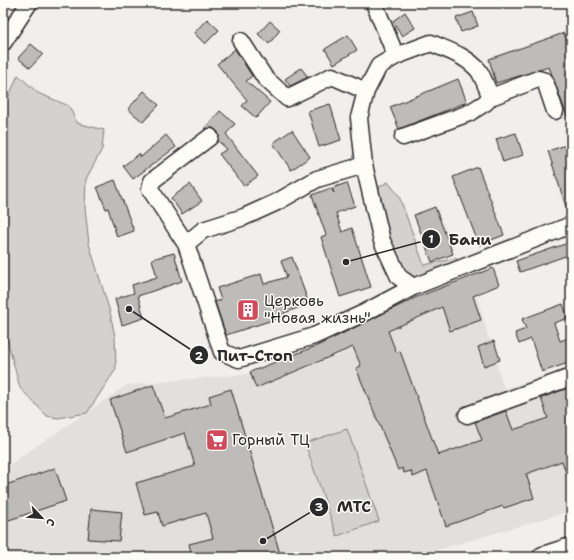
<svg xmlns="http://www.w3.org/2000/svg" width="574" height="560" font-family="'Shantell Sans',sans-serif">
<style>
.built{fill:#e1e0dc}
.green{fill:#d3d2cf;stroke:#7f7e7d}
.building{fill:#bdbcb8;stroke:#2b2b2b}
.lines{fill:none;stroke-linecap:round;stroke-linejoin:round}
.minor-casing{stroke:#2b2b2b;stroke-width:19}
.major-casing{stroke:#2b2b2b;stroke-width:23}
.minor{stroke:#fdfcf7;stroke-width:16}
.major{stroke:#fdfcf7;stroke-width:20}
.labels{text-anchor:middle;stroke-width:3;stroke-linejoin:round;paint-order:stroke}
.poi-label{font-size:15px;fill:#2b2b2b;stroke:#fdfcf7;text-anchor:start}
.leader{fill:none;stroke:#2b2b2b;stroke-width:1.5}
.callout-dot{fill:#2b2b2b;stroke:#fdfcf7;stroke-width:1.5}
.mark-label{font-size:12px;text-anchor:middle;font-weight:bold;fill:#fff}
.callout-label{font-size:16px;text-anchor:middle;font-weight:bold;fill:#2b2b2b;stroke:#fdfcf7;stroke-width:3;stroke-linejoin:round;paint-order:stroke}
</style>
<rect width="100%" height="100%" fill="#f0efeb"/>
<filter id="ink" filterUnits="userSpaceOnUse"><feTurbulence type="fractalNoise" baseFrequency=".025" numOctaves="2"/><feDisplacementMap in="SourceGraphic" scale="8" xChannelSelector="R" yChannelSelector="G"/><feConvolveMatrix kernelMatrix="1 2 1 2 8 2 1 2 1" color-interpolation-filters="sRGB"/></filter>
<g filter="url(#ink)">
<!-- built -->
<path class="built" d="M476,294L504,389L571,367V511L413,557H3V469L127,385L257,373L261,386L326,360L425,314Z"/>
<!-- green -->
<path class="green" d="M18,75L38,93L69,106L77,123L104,130L102,149L86,179L85,208L89,244L110,312L115,337L116,369L87,413L58,418L47,416L20,388L5,332L3,329V110Z
M388,182L399,196L424,265L456,258L460,264L431,277H409C388,251 382,220 379,187Z
M347,429L379,521L337,536L305,443Z"/>
<!-- building -->
<path class="building" d="M405,12L415,28L402,36L393,21Z
M473,12L478,26L461,32L456,18Z
M207,19L219,30L205,44L194,33Z
M270,21L280,30L269,44L258,34Z
M564,33L571,52L570,124L549,67L496,83L489,59Z
M348,35L357,50L334,64L325,49Z
M31,44L43,54L30,68L18,58Z
M235,49L252,76L246,81L270,102L256,118L242,106L247,100L217,64Z
M301,68L308,77L290,86L285,79Z
M458,79L467,102L399,129L390,107Z
M144,91L159,105L143,122L128,109Z
M330,104L341,140L319,147L308,111Z
M220,111L235,124L226,134L258,176L244,186L219,154L227,149L218,141L219,136L218,132L213,128L204,129Z
M292,130L310,157L291,170L273,143Z
M516,133L523,155L503,162L496,139Z
M166,135L176,147L133,179L123,166L139,154L141,157Z
M569,144L571,149V215L569,216L548,151Z
M478,167L504,235L479,245L453,177Z
M115,180L134,231L117,237L108,208L106,209L97,187Z
M347,183L355,206L336,213L342,232L352,228L371,287L340,297L321,237L326,235L312,195L331,188L334,193L332,188Z
M190,184L202,201L182,214L171,198Z
M435,207L453,254L432,262L414,215Z
M571,242V254L520,272L516,261Z
M174,253L182,281L138,296L144,318L122,325L115,299L134,293L132,285L157,277L152,259Z
M292,257L309,304L284,313L285,316L226,335L215,302L221,300L217,288L261,274L264,284L287,277L281,261Z
M493,268L499,285L473,296L481,320L450,331L442,307L388,331L396,352L400,351L438,455L482,440L475,422L506,411L513,430L548,418L541,398L568,388L571,396V482H569L562,461L526,474L534,498L504,508L503,506L446,526L427,471L413,477L411,471L404,473L402,468L398,470L356,368L361,366L353,347L256,388L250,372L319,345L417,297Z
M563,304L568,318L554,323L560,341L571,337V362L542,372L531,339L519,344L515,333L526,329L522,319Z
M494,341L500,360L484,366L478,347Z
M153,385L165,418L211,404L209,396L231,389L281,557H192L189,544L213,538L206,513L162,526L158,512L145,515L136,483L195,466L185,433L127,452L110,400Z
M55,468L66,501L3,522V486Z
M91,509L122,512L119,541L88,539Z"/>
<g class="lines">
<!-- minor casing -->
<g class="minor-casing">
<path id="minor" d="M374,3L396,56
M241,41L265,78L287,98L332,76L366,91
M3,43L29,3
M491,97C487,89 484,79 479,71C467,56 447,50 431,43L396,56L379,66L366,91L359,118L364,165L382,241L399,277L413,287L571,225
M403,137L469,113L485,103L491,97L538,79L545,81L555,111
M364,165L317,179L277,202L244,217L203,230L186,244L222,352L239,359L314,336L364,313L413,287
M186,244L150,189L152,181L210,137
M467,415L571,377"/>
</g>
<!-- major casing -->
<g class="major-casing">
<path id="major" d="M543,557L571,548"/>
</g>
<!-- minor -->
<use href="#minor" class="minor"/>
<!-- major -->
<use href="#major" class="major"/>
</g>
</g>
<!-- icons -->
<defs>
<g id="building-square" transform="scale(1.15)"><rect x="-9" y="-9" width="18" height="18" rx="4" fill="#d1495b" stroke="#fdfcf7"/><path d="M-4-6H4V6H1V3H-1V6H-4ZM-2.5-4.3h1.7v1.8h-1.7ZM.8-4.3h1.7v1.8H.8ZM-2.5-1h1.7V.8h-1.7ZM.8-1h1.7V.8H.8Z" fill="#fff"/></g>
<g id="supermarket-square" transform="scale(1.15)"><rect x="-9" y="-9" width="18" height="18" rx="4" fill="#d1495b" stroke="#fdfcf7"/><path d="M-6-5.5h2.5l.6 2H6L4.5 2H-2.5L-4.4-4H-6ZM-1.5 3.2a1.3 1.3 0 1 0 .1 0ZM3 3.2a1.3 1.3 0 1 0 .1 0Z" fill="#fff"/></g>
</defs>
<g fill-rule="evenodd">
<use href="#building-square" x="248" y="310"/>
<use href="#supermarket-square" x="217" y="440"/>
</g>
<g class="labels">
<!-- poi labels -->
<g class="poi-label">
<text x="264" y="306">Церковь<tspan x="264" dy="17">"Новая жизнь"</tspan></text>
<text x="232" y="445">Горный ТЦ</text>
</g>
</g>
<!-- callouts -->
<path class="leader" d="M346 262L431 239M129 309L199 355M263 541L319 507"/>
<g class="callout-dot">
<circle cx="346" cy="262" r="4"/>
<circle cx="129" cy="309" r="4"/>
<circle cx="263" cy="541" r="4"/>
<circle cx="431" cy="239" r="10"/>
<circle cx="199" cy="355" r="10"/>
<circle cx="319" cy="507" r="10"/>
</g>
<g class="mark-label">
<text x="431" y="243">1</text>
<text x="199" y="360">2</text>
<text x="319" y="511">3</text>
</g>
<g class="callout-label">
<text x="470" y="245">Бани</text>
<text x="255" y="361">Пит-Стоп</text>
<text x="354" y="512">МТС</text>
</g>
<!-- margin -->
<rect width="574" height="560" fill="none" stroke="#fdfcf7" stroke-width="16"/>
<rect x="8" y="8" width="558" height="544" fill="none" stroke="#2b2b2b" stroke-width="1.5" filter="url(#ink)"/>
<!-- north arrow -->
<g transform="translate(42 518) rotate(116)" stroke="#fdfcf7" stroke-width="3" paint-order="stroke">
<path d="M0-3L7 15L0 10L-7 15Z" fill="#2b2b2b"/>
<text y="-6" font-size="11" font-weight="bold" text-anchor="middle" fill="#2b2b2b">С</text>
</g>
</svg>
